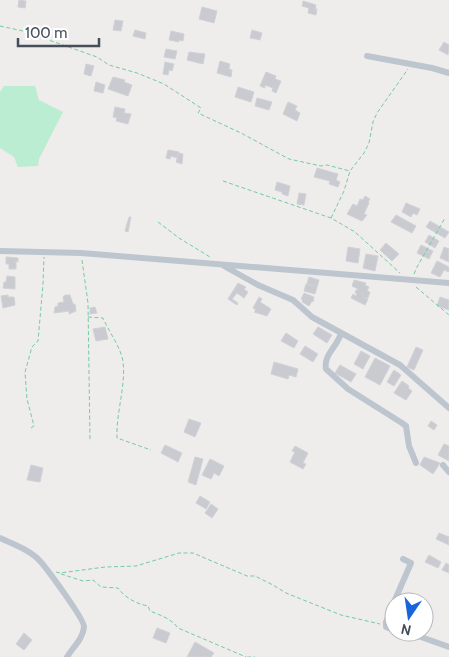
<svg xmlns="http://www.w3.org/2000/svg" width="449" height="657" font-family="Cabin,sans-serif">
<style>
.green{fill:#baedd1}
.building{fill:#c9cbd1;stroke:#d0d2d8}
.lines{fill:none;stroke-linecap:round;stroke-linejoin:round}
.path{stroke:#72cba4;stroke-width:1;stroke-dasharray:4 2.5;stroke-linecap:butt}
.minor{stroke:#bdc6cf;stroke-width:6}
</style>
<rect width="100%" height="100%" fill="#efecec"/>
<!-- green -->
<path class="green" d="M4,86H35L39,100L63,112L39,159L38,166L18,167L14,157L0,148V92Z"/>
<!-- building -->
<path class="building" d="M19,0L26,1L25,8L18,7Z
M303,1L316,5L315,9H317L316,15L308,13L309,8L302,6Z
M202,7L217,11L214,23L199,19Z
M115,20L123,21L121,31L113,30Z
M135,30L146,33L145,39L133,36Z
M252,30L262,33L260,40L250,38Z
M171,31L184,34L183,41L179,40V42L169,40Z
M444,42L449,45L448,55L439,50Z
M166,49L177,51L175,59L164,57Z
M189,52L205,54L203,64L187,60Z
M220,61L230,64L229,69L232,70L231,77L217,73Z
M165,62L174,64L172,71L169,70L168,75L163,74Z
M86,64L94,66L91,76L84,74Z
M266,72L276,76L275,79L281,81L276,93L272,91L273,88L265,85V88L260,86Z
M113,77L125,80L124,82L132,85L128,96L108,89Z
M96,82L105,85L103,93L94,91Z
M238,87L254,92L251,102L235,97Z
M257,98L272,102L269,110L255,106Z
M288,102L297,106L295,110L300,113L297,121L283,114Z
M115,107L125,109L124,113L131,114L128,124L116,121L117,118L113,117Z
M168,150L179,152L177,158L171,156L170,159L166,158Z
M179,153L183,154L182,164L176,162Z
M317,168L338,174L336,180L340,182L338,187L329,184L330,181L314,177Z
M277,182L290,186L288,196L282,194V192L275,190Z
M299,193L306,194L304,205L297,204Z
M365,196L370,199L368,202L369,203L364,214L367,215L362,221L347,214L353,204L357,206L360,199L363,200Z
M406,203L420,209L417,215L413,213L411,217L402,212Z
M396,215L416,226L412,233L391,222Z
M129,217H131L128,232L125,231Z
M430,221L449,232L445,238L426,227Z
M429,235L439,241L435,248L425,242Z
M386,243L399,254L392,261L380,250Z
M421,245L433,251L429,259L417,253Z
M348,247L360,249L358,263L346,261Z
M444,247L449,249V262L440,258Z
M366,254L378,256L375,271L363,268Z
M6,257L18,258V262L16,261V269H9V264H6Z
M437,261L449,267V272L444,270L440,277L431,273Z
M7,276L15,277V289L3,288L4,282H6Z
M309,277L319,280L317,287L307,284Z
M354,280L366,283L365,285L369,287L367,291L370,292L368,298H364L368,299L365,305L351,298L353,294L356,296L357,294L355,293L356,290H358V289L352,286Z
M238,283L246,287L244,289L248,292L244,298L237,293L232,299L238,303L237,305L228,299Z
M306,284L317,287L315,294L304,291Z
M304,293L314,297L313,302L312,301L309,306L302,302L303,300L301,299Z
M8,295V297H14L15,305L3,308L1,296Z
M65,295H70L73,304H75L76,311L69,314V311L54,313L55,307L58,306V303L64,302L63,297Z
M259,297L262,299L260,302L271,309L267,316L254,312L256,310L253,308Z
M440,297L449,300V310L437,306Z
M95,307L97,313L90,314V308Z
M105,327L108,339L96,341L93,329Z
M318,327L332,335L327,343L313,334Z
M286,333L298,341L294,348L281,341Z
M305,346L318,354L313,362L300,354Z
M416,347L423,350L414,370L407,367Z
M361,351L370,356L363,369L354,364Z
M375,358L390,366L380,385L365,377Z
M274,362L298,369L296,377L289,375L288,379L271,374Z
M340,365L356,374L351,382L335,373Z
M394,370L401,375L394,386L387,382Z
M402,381L409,386L408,388L412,391L406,400L394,393Z
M189,419L201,423L195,437L184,432Z
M431,421L437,425L434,430L428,426Z
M444,444L449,446V461L438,455Z
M165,445L182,453L178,462L161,453Z
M295,446L308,453L303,463L306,464L303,469L290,462L295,452L292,451Z
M195,457L203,459L196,485L188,482Z
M424,457L440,463L433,474L420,465Z
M210,459L224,466L219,476L214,473L211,479L202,475Z
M31,465L43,468L40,482L27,480Z
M200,496L210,502L206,509L196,503Z
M211,504L218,509L212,518L205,513Z
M439,533L449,537V545L436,539Z
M429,555L441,562L438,568L425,562Z
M446,563L449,565V573L442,570Z
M157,628L170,633L166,643L153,638Z
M24,633L32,640L24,650L16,644Z
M195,642L214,653L211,657H187Z"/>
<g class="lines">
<!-- path -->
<path class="path" d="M0,26L23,31L80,51L97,57L109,65L137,73L164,84L201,108L198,113L241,133L289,159L321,166L327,165L350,171
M223,181L331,218L355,232L400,273
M331,218L344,191L350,171L364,153L369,143L373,122L377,113L408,69
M158,222L179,238L210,257
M82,260L88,303L90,441
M414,274L417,267L445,218
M416,287L449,315
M88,317L103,318C109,332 120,346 123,361C126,387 116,412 117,438L151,450
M31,428L34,426L27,399L25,372L32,347L38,341L43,284L44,257
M56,572L60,573L105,567L136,566L179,553H193L247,576H255L273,585L286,593L341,615L380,624
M61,574L83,581L93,580L101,587L118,588C125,598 137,604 148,606L150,611C160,615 172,619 178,628L246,657
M247,657H255"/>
<!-- minor -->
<path class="minor" d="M367,56L432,68L449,73
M0,251L81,253L449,283
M224,266L258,285L293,300L312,317L400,365L449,408
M341,333C338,346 323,355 326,369L348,389L402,423L406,426L409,446L416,463
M443,465L449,472
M0,538C13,544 30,550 40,561C47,569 85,620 84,627C83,639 73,647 67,657
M394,602L411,563L403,559
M394,603L386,622V627L394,630
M407,632L449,647"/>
</g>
<!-- north arrow -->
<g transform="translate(409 617) rotate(193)"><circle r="24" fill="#ffffff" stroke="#b5b8bd"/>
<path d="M0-4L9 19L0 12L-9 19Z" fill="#1a64db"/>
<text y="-8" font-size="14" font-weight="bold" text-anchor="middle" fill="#454e59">N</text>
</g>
<!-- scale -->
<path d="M18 38v8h81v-8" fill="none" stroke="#454e59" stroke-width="2.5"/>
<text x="25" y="38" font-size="15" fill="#454e59" stroke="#ffffff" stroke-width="4" paint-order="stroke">100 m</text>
</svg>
